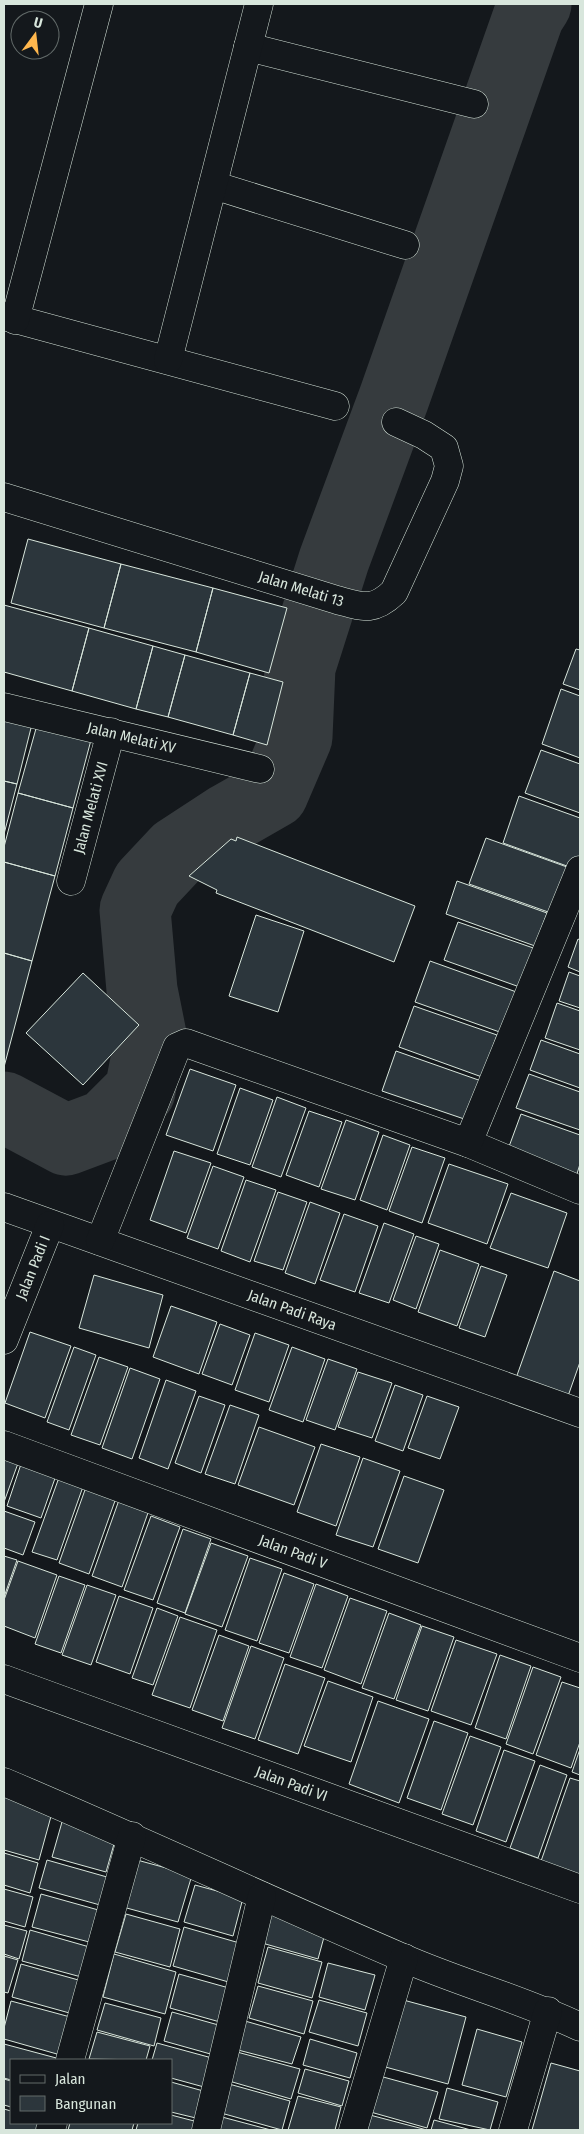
<svg xmlns="http://www.w3.org/2000/svg" width="584" height="2134" font-family="'Fira Sans Condensed',sans-serif">
<style>
.lines{fill:none;stroke-linecap:round;stroke-linejoin:round}
.river{stroke:#363b3e;stroke-width:71}
.building{fill:#2c363c;stroke:#d8e6dc}
.minor-casing{stroke:#d8e6dc;stroke-width:29}
.minor{stroke:#14181c;stroke-width:28}
.labels{text-anchor:middle;stroke-width:4;stroke-linejoin:round;paint-order:stroke}
.street-label{font-size:15px;fill:#d8e6dc;stroke:#14181c}
</style>
<rect width="100%" height="100%" fill="#14181c"/>
<g class="lines">
<!-- river -->
<path class="river" d="M4,1107L66,1140L106,1125L140,1091L151,1035L142,990L135,910L147,884L177,852L229,818L273,793L297,737L300,667L334,560L394,398L529,15L536,4"/>
</g>
<!-- building -->
<path class="building" d="M28,539L121,564L104,628L11,603Z
M121,564L213,588L196,652L104,628Z
M213,588L287,608L269,673L196,652Z
M4,605L89,628L72,691L4,672Z
M89,628L153,646L136,709L72,691Z
M153,646L185,655L168,717L136,709Z
M576,649L580,650V690L563,684Z
M185,655L250,673L233,735L168,717Z
M250,673L283,682L267,745L233,735Z
M561,689L580,696V758L542,744Z
M4,716L32,724L17,784L4,781Z
M37,725L91,740L73,808L18,793Z
M541,750L580,764V813L525,793Z
M4,781L17,784L4,834Z
M18,793L73,808L55,876L4,862V847Z
M519,796L580,818V864L578,870L503,843Z
M237,837L415,906L394,962L216,893L217,890L189,876L231,839L236,841Z
M486,838L567,867L551,913L469,884Z
M4,862L55,876L32,961L4,953Z
M457,881L547,913L535,946L446,914Z
M256,915L304,931L278,1012L229,996Z
M458,922L542,951L528,990L444,960Z
M578,939L580,940V972L568,967Z
M4,953L32,961L4,1067Z
M430,961L522,994L508,1035L415,1002Z
M569,972L580,976V1008L559,1001Z
M83,973L139,1025L83,1085L26,1033Z
M557,1003L580,1011V1050L545,1038Z
M414,1006L497,1035L482,1077L399,1047Z
M541,1040L580,1054V1088L530,1070Z
M396,1051L487,1083L473,1122L382,1091Z
M190,1069L236,1085L213,1151L166,1135Z
M529,1074L580,1092V1130L516,1108Z
M240,1088L273,1100L250,1165L217,1154Z
M277,1097L306,1108L281,1177L252,1167Z
M309,1111L342,1122L319,1187L286,1175Z
M521,1114L580,1135V1164L576,1177L507,1152Z
M346,1120L379,1132L355,1200L321,1189Z
M383,1135L410,1145L387,1210L360,1200Z
M412,1147L445,1158L422,1223L389,1211Z
M174,1151L211,1163L186,1233L150,1220Z
M449,1164L508,1184L487,1244L428,1223Z
M213,1166L244,1177L218,1249L187,1238Z
M246,1180L276,1190L250,1262L221,1251Z
M278,1192L307,1202L283,1270L254,1261Z
M511,1193L567,1213L548,1268L490,1248Z
M310,1202L340,1213L315,1284L285,1273Z
M344,1214L378,1226L355,1292L320,1280Z
M384,1223L414,1234L389,1303L359,1293Z
M416,1236L439,1244L416,1309L393,1300Z
M440,1250L479,1264L457,1326L418,1312Z
M481,1266L507,1275L485,1337L459,1328Z
M554,1271L580,1281V1362L567,1399L515,1381Z
M94,1275L163,1295L149,1348L79,1328Z
M171,1306L217,1322L199,1374L153,1357Z
M220,1324L250,1335L232,1385L202,1374Z
M30,1332L71,1346L45,1418L5,1403Z
M255,1333L289,1345L269,1402L235,1390Z
M74,1347L96,1355L69,1430L47,1422Z
M292,1347L325,1359L303,1422L269,1410Z
M99,1357L128,1367L100,1445L71,1435Z
M328,1359L357,1369L335,1430L306,1420Z
M130,1368L160,1379L132,1459L102,1448Z
M358,1372L392,1383L372,1438L338,1427Z
M166,1380L196,1391L168,1469L139,1458Z
M395,1385L423,1395L403,1451L375,1441Z
M199,1396L225,1405L201,1473L175,1463Z
M427,1396L459,1407L440,1459L408,1448Z
M230,1405L259,1415L235,1484L205,1474Z
M259,1427L315,1447L294,1505L238,1485Z
M321,1444L360,1457L336,1526L297,1512Z
M4,1448L21,1455L4,1502Z
M24,1455L59,1467L41,1518L7,1506Z
M363,1458L400,1471L373,1547L336,1535Z
M61,1472L85,1481L57,1560L32,1552Z
M404,1476L444,1490L418,1563L378,1549Z
M86,1487L116,1498L89,1574L59,1563Z
M119,1500L149,1510L122,1587L92,1576Z
M4,1511L35,1522L23,1555L4,1548Z
M151,1516L180,1527L153,1600L124,1590Z
M183,1529L211,1539L185,1613L157,1603Z
M211,1543L248,1556L222,1627L185,1614Z
M4,1556L17,1560L4,1597Z
M250,1558L282,1569L257,1641L225,1630Z
M18,1561L57,1575L35,1638L4,1626V1600Z
M284,1573L314,1584L289,1653L259,1643Z
M59,1576L85,1585L61,1653L35,1644Z
M316,1584L348,1596L322,1668L290,1657Z
M87,1585L116,1595L91,1665L62,1655Z
M119,1596L153,1608L130,1674L96,1662Z
M350,1598L387,1611L361,1684L324,1670Z
M157,1608L178,1616L153,1685L132,1678Z
M389,1613L421,1625L394,1699L362,1688Z
M180,1617L217,1630L190,1708L152,1695Z
M422,1626L454,1637L428,1711L396,1700Z
M219,1635L249,1646L223,1721L192,1710Z
M456,1640L497,1654L471,1725L431,1711Z
M251,1646L284,1658L255,1739L222,1728Z
M500,1655L531,1666L506,1739L475,1728Z
M285,1664L325,1678L298,1754L258,1740Z
M533,1667L561,1677L533,1754L506,1744Z
M328,1681L373,1697L351,1762L304,1746Z
M562,1682L580,1688V1742L571,1768L536,1755Z
M378,1701L429,1719L399,1803L349,1784Z
M434,1721L468,1733L441,1810L407,1798Z
M470,1736L501,1747L473,1825L442,1814Z
M580,1749V1775L572,1772Z
M504,1750L535,1761L506,1842L476,1831Z
M540,1765L567,1775L538,1858L510,1848Z
M570,1778L580,1781V1878L540,1864Z
M4,1796L53,1809L39,1860L4,1850Z
M64,1815L118,1830L106,1872L52,1857Z
M4,1853L38,1863L30,1893L4,1885Z
M47,1860L107,1877L100,1905L39,1888Z
M137,1860L192,1875L178,1922L123,1907Z
M195,1885L243,1898L233,1936L184,1922Z
M4,1889L33,1897L25,1927L4,1921Z
M41,1894L102,1911L93,1943L32,1927Z
M271,1911L327,1926L318,1959L262,1943Z
M126,1914L180,1929L170,1967L115,1952Z
M4,1925L27,1931L19,1959L4,1954Z
M184,1927L243,1944L232,1983L173,1966Z
M30,1930L93,1948L85,1978L22,1961Z
M268,1947L322,1962L312,1998L258,1983Z
M114,1954L176,1972L165,2014L103,1997Z
M4,1956L18,1960L8,1993L4,1992Z
M328,1963L375,1975L365,2010L319,1997Z
M21,1964L82,1981L73,2014L12,1997Z
M179,1974L229,1988L220,2022L170,2008Z
M258,1986L313,2001L304,2034L249,2018Z
M396,1998L466,2017L448,2084L378,2065Z
M319,2000L367,2013L358,2046L309,2032Z
M11,2001L74,2018L64,2056L4,2039V2028Z
M105,2003L161,2018L154,2046L97,2030Z
M172,2012L222,2026L214,2055L164,2041Z
M245,2021L301,2037L292,2064L238,2050Z
M477,2029L522,2042L506,2097L462,2085Z
M97,2032L150,2046L146,2060L89,2059Z
M310,2039L357,2053L350,2078L303,2065Z
M157,2043L212,2058L204,2087L171,2078V2060H152Z
M4,2044L60,2059V2060H11V2080L4,2078Z
M237,2052L300,2069L291,2099L229,2081Z
M551,2063L580,2071V2130H532Z
M305,2069L349,2081L342,2106L298,2093Z
M376,2075L438,2092L427,2128L367,2111Z
M4,2079L11,2081V2107L4,2105Z
M171,2082L207,2092L200,2119L171,2112Z
M229,2084L290,2101L282,2130L221,2113Z
M447,2088L498,2102L490,2130L439,2119Z
M298,2096L341,2107L335,2130H288Z
M4,2109L11,2111V2123H45L42,2130H4Z
M366,2114L427,2130H362Z
M171,2115L198,2122L195,2130H136L138,2123H171Z
M222,2117L271,2130H219Z
M434,2120L471,2130H431Z
M70,2123H134L132,2130H68Z"/>
<g class="lines">
<!-- minor casing -->
<g class="minor-casing">
<g id="minor">
<path d="M248,47L474,104"/>
<path d="M213,185L405,245"/>
<path d="M4,316L335,406"/>
<path d="M15,320L99,4"/>
<path d="M168,360L259,4"/>
<path id="s1" d="M4,497L337,600C363,607 373,612 394,592L445,481L449,466L444,448L424,435L396,422"/>
<path id="s2" d="M4,707L260,769"/>
<path id="s3" d="M71,881L111,732"/>
<path d="M468,1143L580,1190"/>
<path id="s4" d="M4,1207L580,1413"/>
<path d="M100,1241L177,1047L186,1043L468,1143L580,870"/>
<path id="s5" d="M4,1340L50,1225"/>
<path id="s6" d="M4,1445L580,1658"/>
<path id="s7" d="M4,1679L580,1889"/>
<path d="M4,1782C137,1838 268,1900 401,1957C460,1983 522,1999 580,2027"/>
<path d="M70,2060L132,1836"/>
<path d="M50,2130L53,2123"/>
<path d="M206,2130L262,1896"/>
<path d="M353,2130L404,1958"/>
<path d="M513,2130L548,2011"/>
</g>
</g>
<!-- minor -->
<use href="#minor" class="minor"/>
</g>
<g class="labels">
<!-- street labels -->
<g class="street-label">
<text dy="5" stroke="none"><textPath href="#s1" startOffset="311">Jalan Melati 13</textPath></text>
<text dy="5" stroke="none"><textPath href="#s2" startOffset="131">Jalan Melati XV</textPath></text>
<text dy="5" stroke="none"><textPath href="#s3" startOffset="76">Jalan Melati XVI</textPath></text>
<text dy="5" stroke="none"><textPath href="#s5" startOffset="78">Jalan Padi I</textPath></text>
<text dy="5" stroke="none"><textPath href="#s4" startOffset="306">Jalan Padi Raya</textPath></text>
<text dy="5" stroke="none"><textPath href="#s6" startOffset="308">Jalan Padi V</textPath></text>
<text dy="5" stroke="none"><textPath href="#s7" startOffset="306">Jalan Padi VI</textPath></text>
</g>
</g>
<!-- border -->
<rect width="584" height="2134" fill="none" stroke="#d8e6dc" stroke-width="10"/>
<!-- legend -->
<rect x="10" y="2059" width="162" height="65" fill="#14181c" stroke="#626a69"/>
<rect x="20" y="2075" width="25" height="8" fill="#14181c" stroke="#626a69"/>
<text x="55" y="2084" font-size="15" fill="#d8e6dc">Jalan</text>
<rect x="20" y="2096" width="25" height="15" fill="#2c363c" stroke="#626a69"/>
<text x="55" y="2109" font-size="15" fill="#d8e6dc">Bangunan</text>
<!-- north arrow -->
<g transform="translate(35 35) rotate(15)"><circle r="24" fill="#14181c" stroke="#626a69"/>
<path d="M0-4L9 19L0 12L-9 19Z" fill="#ffb74d"/>
<text y="-8" font-size="14" font-weight="bold" text-anchor="middle" fill="#d8e6dc">U</text>
</g>
</svg>
